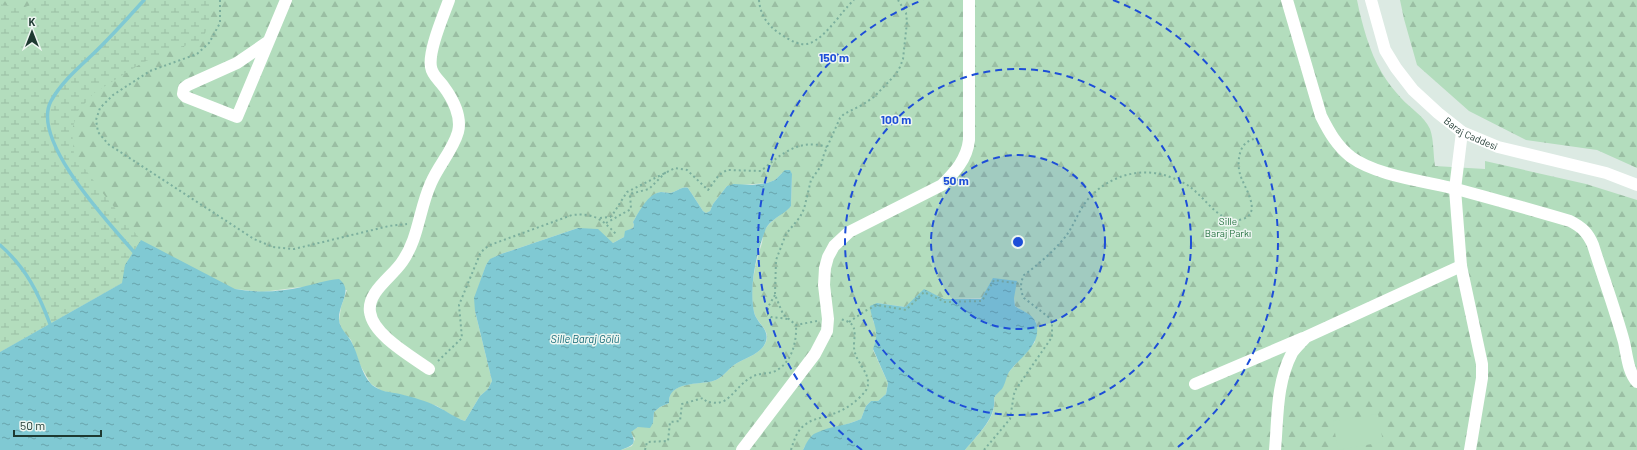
<svg xmlns="http://www.w3.org/2000/svg" width="1637" height="450" font-family="Barlow,sans-serif">
<style>
.forest{fill:url(#forest-firs)}
.wetland{fill:url(#wetland-marsh)}
.pitch{fill:#b3ddbd}
.water{fill:url(#water-ripples)}
.lines{fill:none;stroke-linecap:round;stroke-linejoin:round}
.stream{stroke:#80c9d3;stroke-width:3.5}
.path{stroke:#7baf9d;stroke-width:2;stroke-dasharray:2 3;stroke-linecap:butt}
.minor{stroke:#fff;stroke-width:12}
.ring{fill:none;stroke:#1d4ed8;stroke-width:2;stroke-dasharray:7 5}
.labels{text-anchor:middle;stroke-width:3;stroke-linejoin:round;paint-order:stroke}
.street-label{font-size:10px;fill:#1e3931;stroke:#edf6f1}
.park-label{font-size:10px;fill:#267241;stroke:#edf6f1}
.water-label{font-size:11px;font-style:italic;fill:#156b78;stroke:#edf6f1}
.centre{fill:#1d4ed8;stroke:#edf6f1;stroke-width:2}
.ring-label{font-size:12px;text-anchor:middle;font-weight:bold;fill:#1d4ed8;stroke:#edf6f1;stroke-width:3;stroke-linejoin:round;paint-order:stroke}
</style>
<defs>
<pattern id="forest-firs" width="22" height="20" patternUnits="userSpaceOnUse"><rect width="22" height="20" fill="#b3ddbd"/><path d="M5 1l3.5 6h-7zM16 11l3.5 6h-7z" fill="#9abea3"/></pattern>
<pattern id="wetland-marsh" width="20" height="14" patternUnits="userSpaceOnUse"><rect width="20" height="14" fill="#b3ddbd"/><path d="M1 5h8M5 5V1M11 12h8M15 12V8" fill="none" stroke="#9abea3"/></pattern>
<pattern id="water-ripples" width="26" height="14" patternUnits="userSpaceOnUse"><rect width="26" height="14" fill="#80c9d3"/><path d="M2 4q2-2 4 0t4 0M15 11q2-2 4 0t4 0" fill="none" stroke="#68a4ac"/></pattern>
</defs>
<rect width="100%" height="100%" fill="#dceae3"/>
<!-- forest -->
<path class="forest" d="M0,0H1357C1362,24 1369,51 1382,73C1387,82 1394,90 1401,98C1410,108 1424,116 1430,129C1434,140 1433,154 1435,166L1485,169V161L1586,184L1637,200V450H965C976,436 998,418 994,398L997,393L1002,388L1008,373L1035,342L1036,322L1029,315L1015,306L1014,298L944,299L924,290L905,307L877,303L873,321L877,329V339L873,350L888,383L886,394L878,401H871L866,406L861,419C843,427 811,431 803,450H621L632,446L635,439L630,432L638,427L653,423L654,412L660,407L669,403C668,381 698,385 713,381C723,378 727,370 734,365C743,359 757,355 763,347C775,331 757,325 754,312C749,289 755,265 762,243C763,238 763,232 766,228C772,220 783,213 791,206L792,174L782,173L775,180L767,183L727,186L713,204L710,211L706,213L703,211L688,188C681,186 677,192 670,193C667,193 664,192 661,192C650,193 638,213 633,222L634,225L633,228L628,230L624,237L613,243L578,228L501,254L491,259L486,265L475,298V311L492,381L488,389L480,396L465,421L456,418L437,406L402,395L382,391L371,384L360,365L351,340L342,330L339,321L341,307L347,290L301,287L262,292L235,289L122,283L0,352Z
M1400,0H1637V168L1597,150L1526,140L1469,111L1417,65L1404,19Z"/>
<!-- wetland -->
<path class="wetland" d="M45,0H211C213,15 208,27 202,40L164,53L142,63L94,93L78,111L72,130L74,154L105,196L141,240L125,265L122,283L0,352V4L22,8Z"/>
<!-- pitch -->
<path class="pitch" d="M1378,414L1383,442L1338,450L1333,421Z"/>
<!-- water -->
<path class="water" d="M785,170H790L792,174L791,206C784,215 768,220 765,231C756,255 749,286 754,312C757,325 774,331 763,347C757,355 743,359 734,365C727,370 723,378 713,381C699,385 668,381 669,403L660,407L654,412L653,423L650,428L638,427L631,432C637,445 633,445 621,450H0V352L122,283L125,265L141,240L235,289C257,293 280,292 302,287C315,284 326,280 339,279C354,291 338,303 339,320C340,329 347,334 351,341C359,355 360,373 372,385C381,392 390,392 400,394C412,397 427,401 438,407C447,411 455,418 465,421L480,396L488,389L492,381L475,311L474,298L486,265L490,259L501,254L578,228L598,229L613,243L624,237L625,231L633,228L634,225L633,222C639,212 648,193 661,192C664,192 667,193 670,193C677,192 681,186 688,188L703,211L706,213L710,211L713,204L727,186L734,184L752,185L767,183L775,180Z
M993,278L1017,281L1014,298L1015,306C1022,311 1033,314 1036,323C1043,344 1019,358 1009,372C1006,377 1005,385 1002,389C999,392 996,394 994,398C997,418 976,436 965,450H803C806,444 810,435 816,433C830,426 846,426 861,419L866,406L871,401H878L886,394L888,383L873,349C881,329 872,325 870,306L877,303L905,307L924,289L944,299H981Z"/>
<g class="lines">
<!-- stream -->
<path class="stream" d="M0,245C26,268 38,292 50,324
M134,252C109,223 30,140 51,101C61,83 77,69 92,55C110,38 127,19 144,0"/>
<!-- path -->
<path class="path" d="M220,0V23L209,43L197,54L150,71L113,95L100,108L96,120L98,132L108,144L254,239L273,247L294,249L389,226L407,224
M759,0C760,14 767,25 779,33C785,37 794,43 801,44C820,48 841,11 854,0
M600,218L610,217L613,214L627,192L675,168L687,170L708,190L719,175L727,170L761,171C781,154 799,138 827,147
M606,223L631,209L630,194L649,189L667,171
M775,295L768,307V315L771,317L788,319
M817,321L796,325L783,314L775,295L776,260L786,234L800,217L804,209L811,180L821,166L824,154L840,118L844,114L862,105L874,97L896,74L900,67L903,59L907,22L906,13L898,0
M849,322L865,311L877,305L906,310L924,292L945,302L982,301L994,280L1021,284
M438,361L462,338L459,305L480,254L484,249L490,245L572,215C593,213 601,218 616,234
M645,450L647,442L668,441L670,422L680,421L682,404L703,398L707,402L718,403L724,401C734,395 741,382 752,377C758,373 766,374 773,372C791,365 797,343 796,325
M791,450C794,440 797,430 806,424C811,420 817,419 823,417C838,413 849,408 860,397C864,393 868,389 868,384C869,370 853,361 854,344C855,330 857,323 840,319
M984,450L1010,419L1014,394L1016,389L1052,337V324L1051,319L1024,298C1020,291 1020,283 1024,275C1039,264 1054,251 1066,236C1075,224 1080,206 1092,195C1114,173 1147,166 1175,179C1183,182 1190,186 1196,192C1208,202 1223,226 1243,219C1263,212 1243,186 1240,174C1238,167 1238,158 1241,150C1244,143 1249,140 1257,138"/>
<!-- minor -->
<g class="minor">
<path d="M1287,0L1321,116C1329,132 1337,146 1351,157C1377,176 1425,181 1456,189C1494,199 1532,210 1570,221C1582,227 1588,233 1593,245C1603,277 1615,309 1624,342C1627,355 1628,372 1637,382"/>
<path id="s1" d="M1371,0L1385,50L1396,68L1413,90L1438,113L1462,132L1498,147L1606,173L1637,185"/>
<path d="M269,41L237,63L188,85L184,88L183,94L186,97L237,117L286,0"/>
<path d="M1462,132L1455,189L1461,266L1482,364V378L1470,450"/>
<path d="M429,369C411,356 373,335 370,312C367,292 392,277 402,262C419,238 419,209 431,183C438,166 453,150 458,132C462,117 453,99 444,87C439,80 432,75 431,67C428,51 443,17 449,0"/>
<path d="M1195,384L1303,338"/>
<path d="M742,450L815,354L827,331L828,319L824,285L825,268L828,257L834,246L849,232L942,185C955,172 967,159 969,140V0"/>
<path d="M1275,450C1278,417 1276,384 1292,353C1296,347 1302,342 1306,337L1461,266"/>
</g>
</g>
<!-- distance rings -->
<circle cx="1018" cy="242" r="87" fill="#1d4ed8" fill-opacity=".12"/>
<g class="ring">
<circle cx="1018" cy="242" r="87"/>
<circle cx="1018" cy="242" r="173"/>
<path d="M862 450A260 260 0 0 1 923 0M1113 0A260 260 0 0 1 1174 450"/>
</g>
<g class="labels">
<!-- street labels -->
<g class="street-label">
<text dy="4" stroke="none"><textPath href="#s1" startOffset="174">Baraj Caddesi</textPath></text>
</g>
<!-- park labels -->
<g class="park-label">
<text x="1228" y="225">Sille<tspan x="1228" dy="12">Baraj Parkı</tspan></text>
</g>
<!-- water labels -->
<g class="water-label">
<text x="585" y="343">Sille Baraj Gölü</text>
</g>
</g>
<circle cx="1018" cy="242" r="6" class="centre"/>
<g class="ring-label">
<text x="834" y="62">150 m</text>
<text x="896" y="124">100 m</text>
<text x="956" y="185">50 m</text>
</g>
<!-- north arrow -->
<g transform="translate(32 32)" stroke="#edf6f1" stroke-width="3" paint-order="stroke">
<path d="M0-3L7 15L0 10L-7 15Z" fill="#1e3931"/>
<text y="-6" font-size="11" font-weight="bold" text-anchor="middle" fill="#1e3931">K</text>
</g>
<!-- scale -->
<path d="M14 430v6h87v-6" fill="none" stroke="#1e3931" stroke-width="2"/>
<text x="20" y="430" font-size="12" fill="#1e3931" stroke="#edf6f1" stroke-width="3" paint-order="stroke">50 m</text>
</svg>
